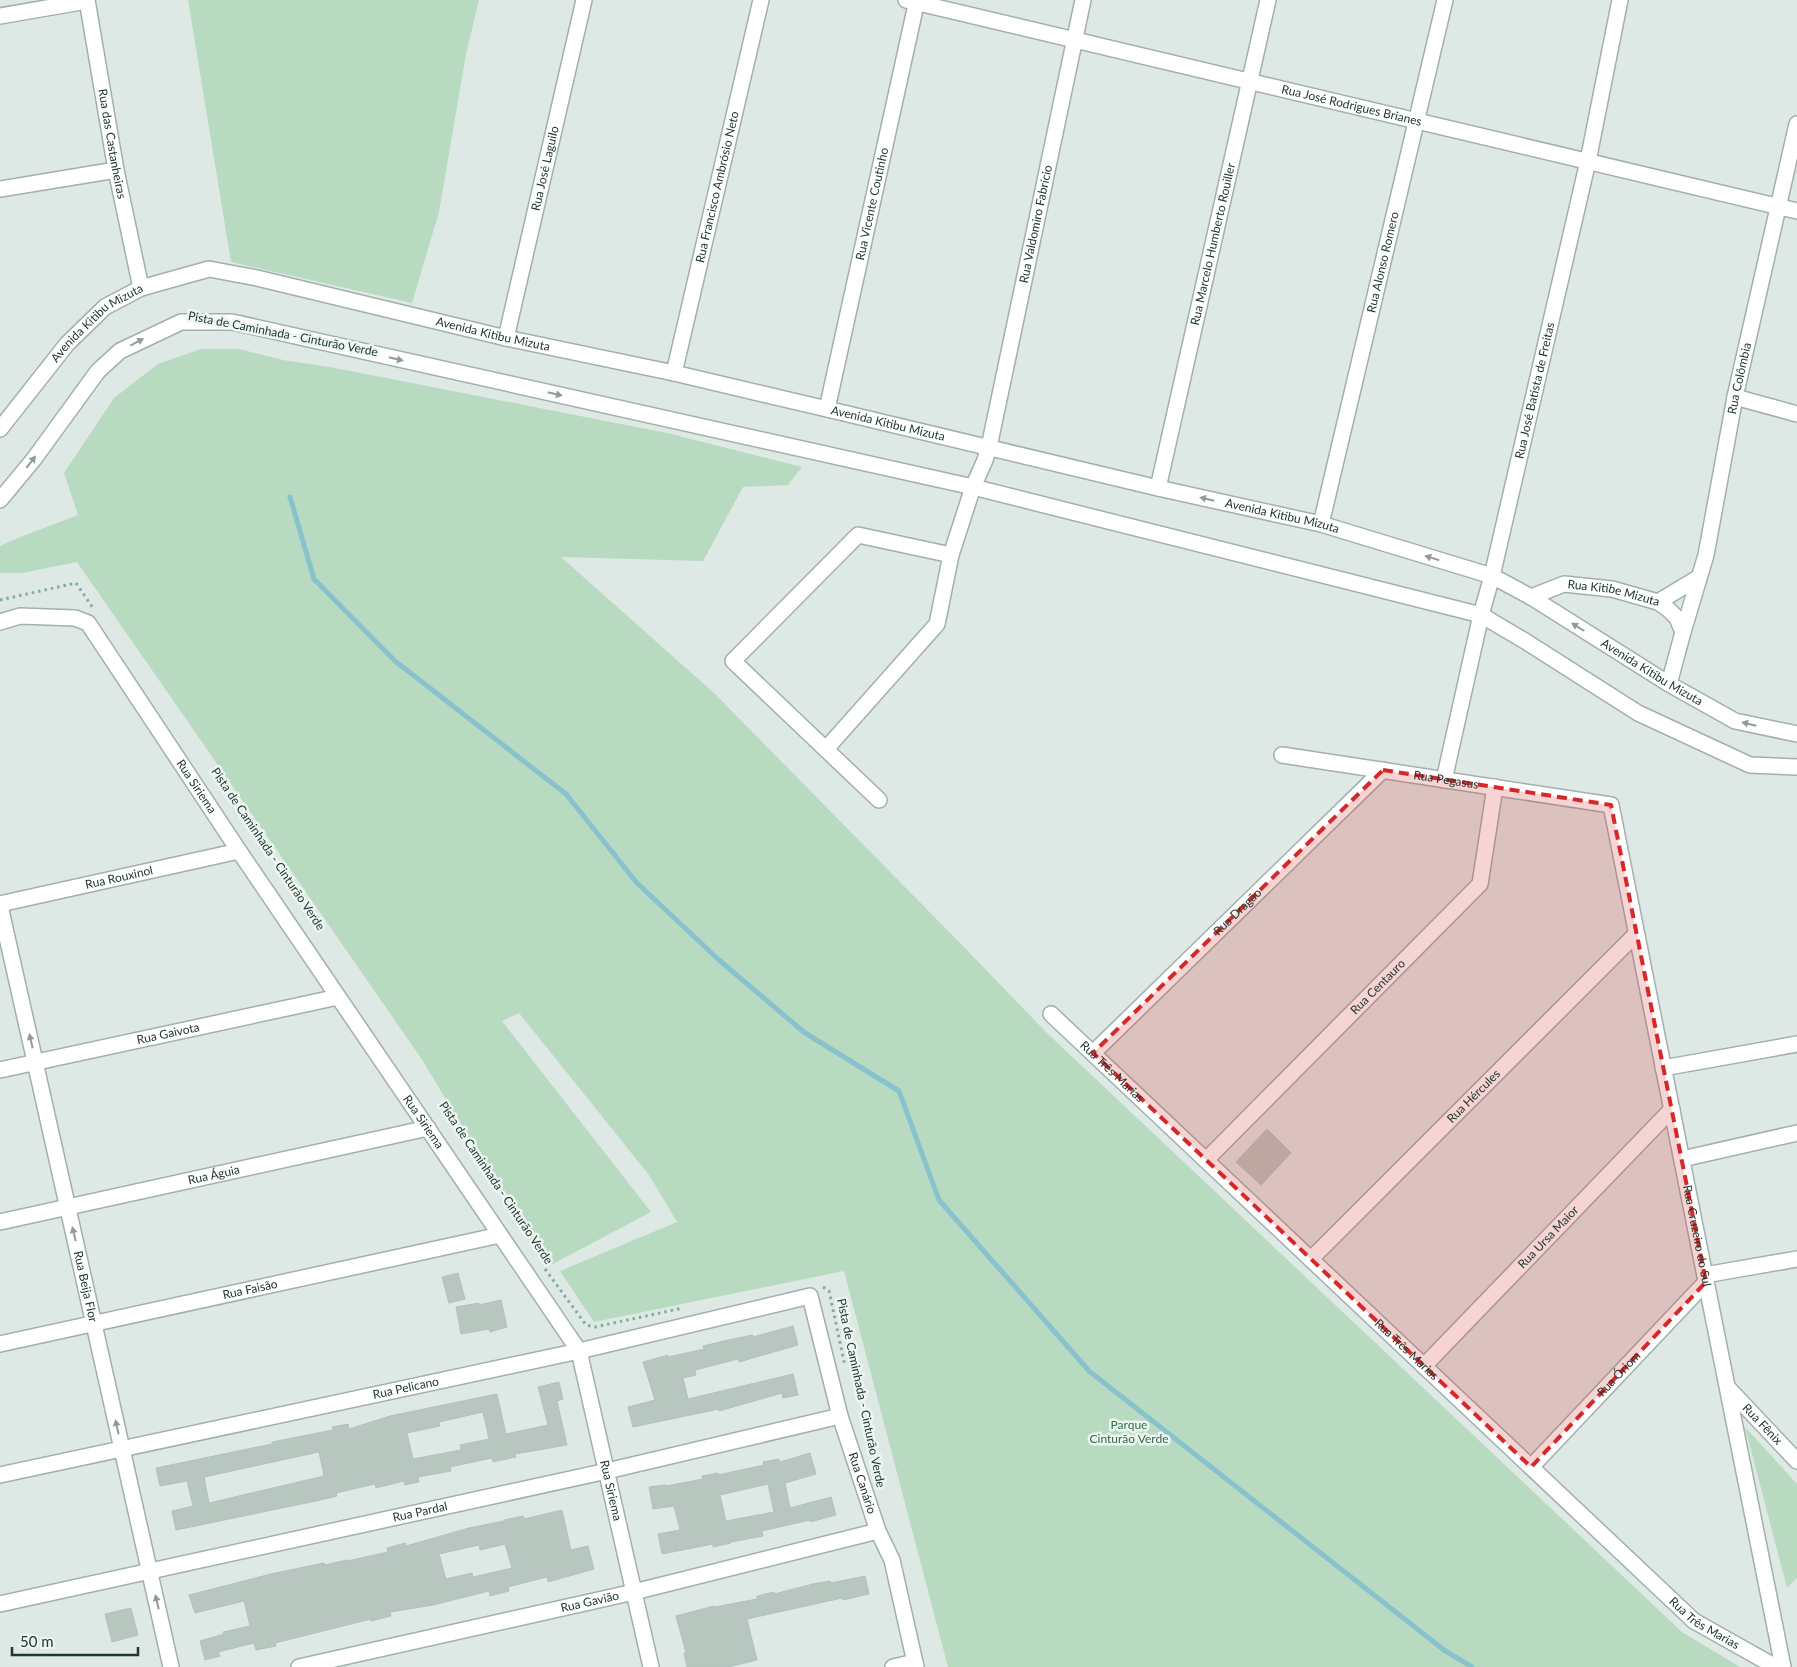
<svg xmlns="http://www.w3.org/2000/svg" width="1797" height="1667" font-family="Lato,sans-serif">
<style>
.green{fill:#b8dac1}
.lines{fill:none;stroke-linecap:round;stroke-linejoin:round}
.stream{stroke:#87c2cd;stroke-width:5}
.building{fill:#b7c7c0;stroke:#b1c2bc;fill-rule:evenodd}
.minor-casing{stroke:#a1b0ac;stroke-width:18}
.path{stroke:#80ac9f;stroke-width:3;stroke-dasharray:2.5 4;stroke-linecap:butt}
.minor{stroke:#fff;stroke-width:15}
.oneway{fill:#909c98}
.marked{fill:#d62828;fill-opacity:0.2;stroke:#d62828;stroke-width:4;stroke-dasharray:10 6;stroke-linejoin:round}
.labels{text-anchor:middle;stroke-width:5;stroke-linejoin:round;paint-order:stroke}
.street-label{font-size:12px;fill:#203832;stroke:#eef6f2}
.park-label{font-size:12px;fill:#2c6d46;stroke:#eef6f2}
</style>
<rect width="100%" height="100%" fill="#dee9e5"/>
<!-- green -->
<path class="green" d="M188,0H479L466,54L439,212L412,303L231,262Z
M201,349H239L283,360L330,367L570,414L667,433L802,467L788,485L743,487L703,561L561,557L715,694L961,944L1048,1034L1682,1632L1740,1667H948L844,1271L594,1322L560,1271L677,1222L649,1175L519,1013L502,1021L651,1212L547,1267L421,1058L77,562L22,573H0V546L20,537L78,515L64,473L114,398L158,364Z
M1745,1427L1797,1484V1578L1787,1588Z"/>
<g class="lines">
<!-- stream -->
<path class="stream" d="M290,497L314,579L395,661L566,794L637,883L719,960L805,1033L899,1091L939,1200L1089,1371L1444,1650L1472,1667"/>
</g>
<!-- building -->
<path class="building" d="M1267,1129L1291,1153L1261,1185L1236,1162Z
M458,1273L465,1299L449,1303L442,1277Z
M501,1300L507,1327L490,1332L489,1329L461,1334L456,1307L479,1303V1305Z
M793,1326L798,1345L739,1362L738,1359L695,1370L696,1375L683,1378L688,1399L793,1374L798,1395L783,1398L782,1393L719,1411V1409L633,1427L628,1407L655,1400L643,1362L668,1355V1357L704,1349L703,1346L728,1340L753,1335V1337Z
M559,1382L563,1399L557,1401L567,1445L515,1454L516,1457L493,1462L492,1458L450,1467L451,1471L418,1477L419,1482L405,1485L404,1481L376,1488L375,1484L336,1493L337,1496L316,1501L176,1530L172,1511L193,1506L187,1481L160,1486L156,1468L272,1444V1442L333,1430L332,1427L348,1424L349,1429L390,1416L497,1394L506,1434L548,1425L538,1387ZM483,1412L489,1439L460,1445L461,1450L413,1459L407,1433L440,1426L439,1422ZM319,1452L324,1476L209,1503L204,1477Z
M810,1453L816,1474L785,1483L790,1508L831,1497L836,1515L810,1522V1520L762,1531L763,1536L731,1542V1543L713,1547V1544L662,1554L658,1534L680,1530L674,1506L653,1509L649,1487L665,1485L666,1486L703,1479L702,1476L718,1473V1475L764,1465L763,1462L779,1459L780,1462ZM768,1484L774,1512L726,1521L720,1495Z
M562,1510L571,1550L588,1546L594,1569L548,1582L547,1577L508,1587L509,1591L490,1596L489,1591L433,1605L390,1612L391,1616L371,1621V1619L275,1643L276,1646L256,1650L254,1643L218,1652L220,1656L205,1660L200,1641L224,1634L223,1632L250,1626L244,1601L195,1613L189,1595L271,1574L324,1563L325,1565L347,1560V1561L388,1552L387,1548L406,1543V1546L469,1528L504,1521V1520L523,1516L524,1519ZM505,1544L512,1568L473,1577L472,1573L446,1579L439,1554L479,1545L480,1550Z
M865,1576L869,1594L843,1600L842,1598L747,1619L757,1660L729,1667H687L684,1653H686L676,1616L714,1606L715,1607L757,1599V1596L774,1592V1594L813,1584L830,1581L831,1583Z
M131,1608L138,1635L112,1642L105,1614Z"/>
<g class="lines">
<!-- minor casing -->
<g class="minor-casing">
<g id="minor">
<path id="s1" d="M87,0L116,170L141,288"/>
<path id="s2" d="M906,0L1797,211"/>
<path d="M0,16L87,1"/>
<path d="M0,189L116,170"/>
<path id="s3" d="M506,338L584,0"/>
<path id="s4" d="M674,373L761,0"/>
<path d="M1735,397L1797,414"/>
<path id="s5" d="M827,409L917,0"/>
<path id="s6" d="M0,429L67,344L105,307L141,288L209,269L257,278L506,338L674,373L827,409L1158,488L1321,524L1492,576L1531,597L1669,684L1735,721L1797,734"/>
<path id="s7" d="M1158,488L1268,0"/>
<path d="M0,500L34,459L98,371L120,351L181,322H232L973,487L1481,615L1525,641L1638,713L1750,765L1797,767"/>
<path id="s8" d="M1321,524L1445,0"/>
<path id="s9" d="M1531,597L1564,584L1612,589L1658,602L1668,609L1677,618L1683,632"/>
<path d="M1658,602L1698,578"/>
<path id="s10" d="M0,622L20,616L75,618L88,623L239,851L579,1351L651,1667"/>
<path id="s11" d="M1669,684L1683,632L1706,555L1735,397L1797,124"/>
<path id="s12" d="M826,749L937,624L951,555L973,487L985,460L989,447L1083,0"/>
<path id="s13" d="M1282,755L1611,805L1783,1667"/>
<path id="s14" d="M1444,780L1481,615L1492,576L1588,161L1620,0"/>
<path d="M879,800L733,661L858,535L951,555"/>
<path id="s15" d="M0,904L239,851"/>
<path id="s16" d="M0,906L171,1667"/>
<path id="s17" d="M1051,1014L1694,1621L1776,1667"/>
<path id="s18" d="M1093,1053L1383,770"/>
<path d="M1663,1068L1797,1044"/>
<path id="s19" d="M0,1070L338,997"/>
<path d="M1682,1159L1797,1133"/>
<path id="s20" d="M1206,1160L1480,884L1495,787"/>
<path id="s21" d="M0,1222L428,1128"/>
<path id="s22" d="M1311,1259L1636,934"/>
<path d="M1705,1275L1797,1259"/>
<path id="s23" d="M0,1344L500,1235"/>
<path id="s24" d="M1424,1366L1672,1109"/>
<path id="s25" d="M1728,1388L1797,1461"/>
<path id="s26" d="M1531,1467L1706,1282"/>
<path id="s27" d="M0,1475L579,1351L810,1296L840,1416L878,1531L892,1560L916,1667"/>
<path id="s28" d="M0,1604L607,1471L840,1416"/>
<path id="s29" d="M299,1667L634,1592L878,1531"/>
<path d="M893,1667L915,1662"/>
</g>
</g>
<!-- path -->
<path class="path" d="M0,600L76,583L93,608
M545,1269L586,1325L595,1327L683,1308
M823,1287L829,1291L845,1366"/>
<!-- minor -->
<use href="#minor" class="minor"/>
</g>
<!-- one-way arrows -->
<defs><path id="oneway-solid" d="M-6-.8H1V-3.2L6.5 0L1 3.2V.8H-6Z" transform="scale(1.25)"/></defs>
<g class="oneway">
<use href="#oneway-solid" transform="translate(137 342) rotate(-28)"/>
<use href="#oneway-solid" transform="translate(396 359) rotate(13)"/>
<use href="#oneway-solid" transform="translate(555 394) rotate(13)"/>
<use href="#oneway-solid" transform="translate(31 462) rotate(-52)"/>
<use href="#oneway-solid" transform="translate(1207 499) rotate(-167)"/>
<use href="#oneway-solid" transform="translate(1432 558) rotate(-163)"/>
<use href="#oneway-solid" transform="translate(1578 627) rotate(-148)"/>
<use href="#oneway-solid" transform="translate(1749 724) rotate(-166)"/>
<use href="#oneway-solid" transform="translate(31 1041) rotate(-103)"/>
<use href="#oneway-solid" transform="translate(74 1234) rotate(-103)"/>
<use href="#oneway-solid" transform="translate(117 1427) rotate(-103)"/>
<use href="#oneway-solid" transform="translate(157 1602) rotate(-103)"/>
</g>
<!-- marked area -->
<path class="marked" d="M1383,770L1611,805L1706,1282L1531,1467L1093,1053Z"/>
<g class="labels">
<!-- street labels -->
<g class="street-label">
<text dy="4" stroke="none"><textPath href="#s2" startOffset="458">Rua José Rodrigues Brianes</textPath></text>
<text dy="4" stroke="none"><textPath href="#s1" startOffset="146">Rua das Castanheiras</textPath></text>
<text dy="4" stroke="none"><textPath href="#s3" startOffset="174">Rua José Laguilo</textPath></text>
<text dy="4" stroke="none"><textPath href="#s4" startOffset="191">Rua Francisco Ambrósio Neto</textPath></text>
<text dy="4" stroke="none"><textPath href="#s5" startOffset="210">Rua Vicente Coutinho</textPath></text>
<text dy="4" stroke="none"><textPath href="#s12" startOffset="580">Rua Valdomiro Fabrício</textPath></text>
<text dy="4" stroke="none"><textPath href="#s7" startOffset="250">Rua Marcelo Humberto Rouiller</textPath></text>
<text dy="4" stroke="none"><textPath href="#s8" startOffset="269">Rua Alonso Romero</textPath></text>
<text dy="4" stroke="none"><textPath href="#s6" startOffset="145">Avenida Kitibu Mizuta</textPath></text>
<text transform="translate(283 334) rotate(11)" y="4">Pista de Caminhada - Cinturão Verde</text>
<text dy="4" stroke="none"><textPath href="#s6" startOffset="564">Avenida Kitibu Mizuta</textPath></text>
<text dy="4" stroke="none"><textPath href="#s11" startOffset="314">Rua Colômbia</textPath></text>
<text dy="4" stroke="none"><textPath href="#s14" startOffset="400">Rua José Batista de Freitas</textPath></text>
<text dy="4" stroke="none"><textPath href="#s6" startOffset="969">Avenida Kitibu Mizuta</textPath></text>
<text dy="4" stroke="none"><textPath href="#s6" startOffset="1374">Avenida Kitibu Mizuta</textPath></text>
<text dy="4" stroke="none"><textPath href="#s9" startOffset="86">Rua Kitibe Mizuta</textPath></text>
<text dy="4" stroke="none"><textPath href="#s6" startOffset="1779">Avenida Kitibu Mizuta</textPath></text>
<text dy="4" stroke="none"><textPath href="#s13" startOffset="166">Rua Pegasus</textPath></text>
<text dy="4" stroke="none"><textPath href="#s10" startOffset="286">Rua Siriema</textPath></text>
<text transform="translate(268 849) rotate(56)" y="4">Pista de Caminhada - Cinturão Verde</text>
<text dy="4" stroke="none"><textPath href="#s15" startOffset="122">Rua Rouxinol</textPath></text>
<text dy="4" stroke="none"><textPath href="#s18" startOffset="202">Rua Dragão</textPath></text>
<text dy="4" stroke="none"><textPath href="#s20" startOffset="244">Rua Centauro</textPath></text>
<text dy="4" stroke="none"><textPath href="#s19" startOffset="172">Rua Gaivota</textPath></text>
<text dy="4" stroke="none"><textPath href="#s17" startOffset="84">Rua Três Marias</textPath></text>
<text dy="4" stroke="none"><textPath href="#s22" startOffset="230">Rua Hércules</textPath></text>
<text dy="4" stroke="none"><textPath href="#s10" startOffset="691">Rua Siriema</textPath></text>
<text dy="4" stroke="none"><textPath href="#s21" startOffset="219">Rua Águia</textPath></text>
<text transform="translate(496 1183) rotate(56)" y="4">Pista de Caminhada - Cinturão Verde</text>
<text dy="4" stroke="none"><textPath href="#s13" startOffset="772">Rua Cruzeiro do Sul</textPath></text>
<text dy="4" stroke="none"><textPath href="#s24" startOffset="179">Rua Ursa Maior</textPath></text>
<text dy="4" stroke="none"><textPath href="#s16" startOffset="390">Rua Beija Flor</textPath></text>
<text dy="4" stroke="none"><textPath href="#s23" startOffset="256">Rua Faisão</textPath></text>
<text dy="4" stroke="none"><textPath href="#s17" startOffset="489">Rua Três Marias</textPath></text>
<text dy="4" stroke="none"><textPath href="#s26" startOffset="128">Rua Óriom</textPath></text>
<text dy="4" stroke="none"><textPath href="#s27" startOffset="415">Rua Pelicano</textPath></text>
<text transform="translate(861 1393) rotate(78)" y="4">Pista de Caminhada - Cinturão Verde</text>
<text dy="4" stroke="none"><textPath href="#s25" startOffset="50">Rua Fênix</textPath></text>
<text dy="4" stroke="none"><textPath href="#s27" startOffset="1024">Rua Canário</textPath></text>
<text dy="4" stroke="none"><textPath href="#s10" startOffset="1111">Rua Siriema</textPath></text>
<text dy="4" stroke="none"><textPath href="#s28" startOffset="430">Rua Pardal</textPath></text>
<text dy="4" stroke="none"><textPath href="#s29" startOffset="298">Rua Gavião</textPath></text>
<text dy="4" stroke="none"><textPath href="#s17" startOffset="894">Rua Três Marias</textPath></text>
</g>
<!-- park labels -->
<g class="park-label">
<text x="1129" y="1429">Parque<tspan x="1129" dy="14">Cinturão Verde</tspan></text>
</g>
</g>
<!-- scale -->
<path d="M12 1647v8h126v-8" fill="none" stroke="#203832" stroke-width="2.5"/>
<text x="20" y="1647" font-size="15" fill="#203832" stroke="#eef6f2" stroke-width="4" paint-order="stroke">50 m</text>
</svg>
